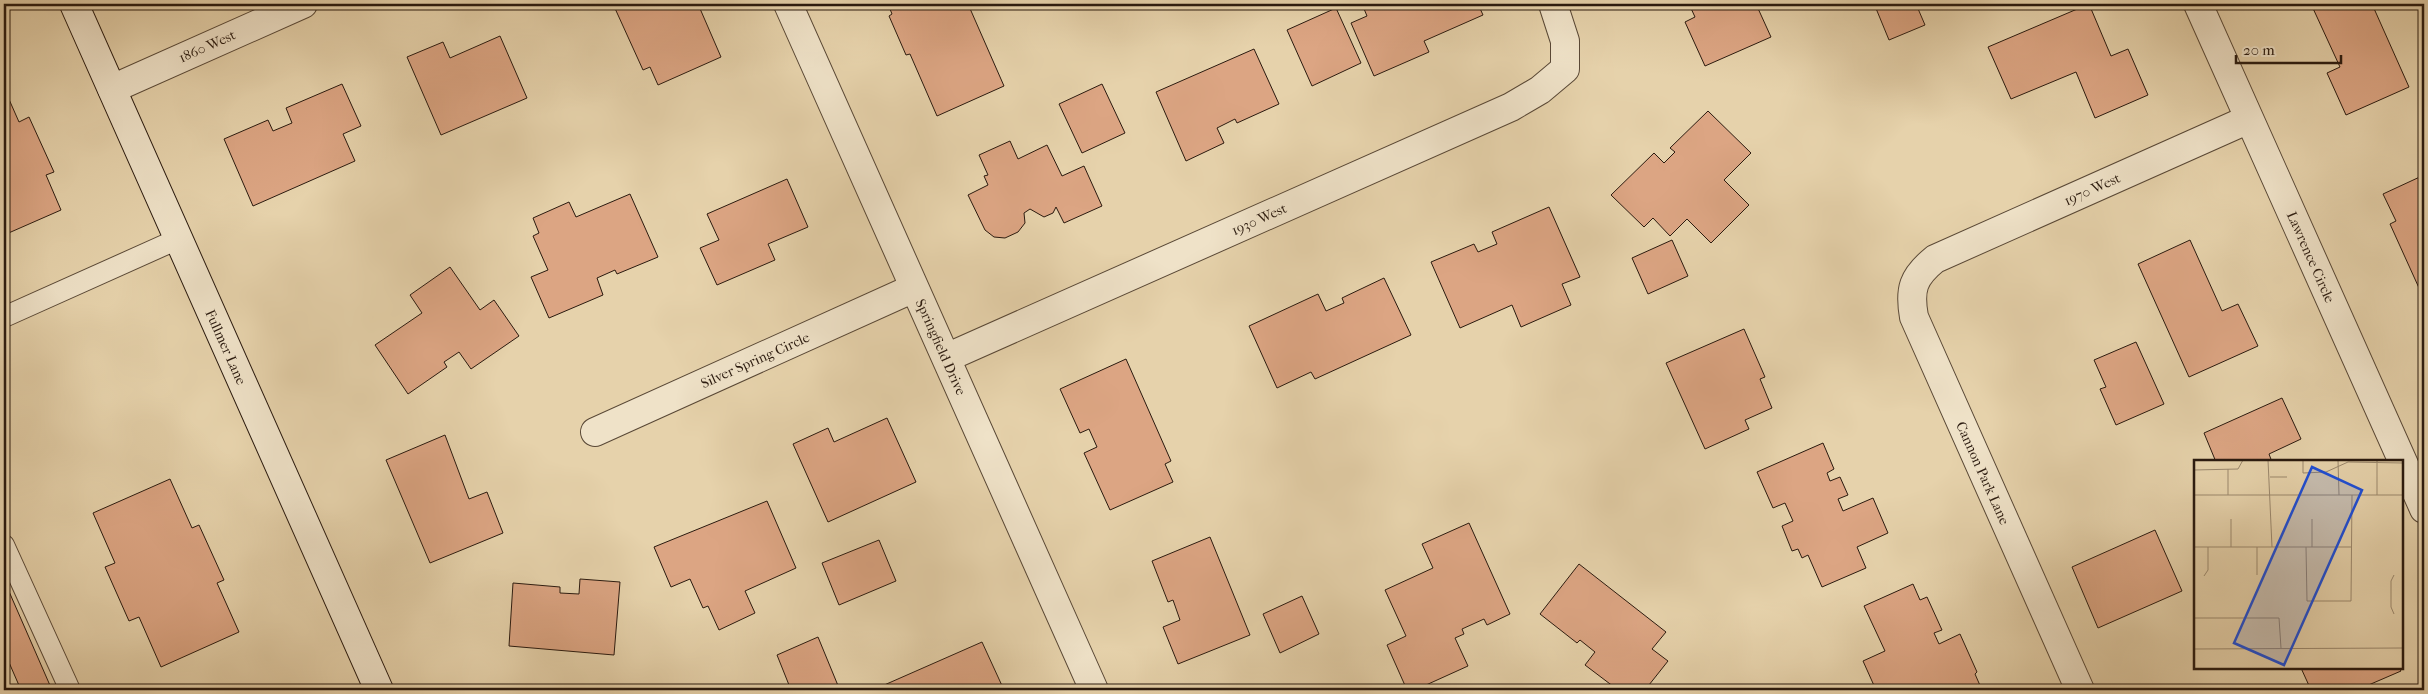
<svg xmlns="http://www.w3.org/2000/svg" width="2428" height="694" font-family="'IM FELL French Canon',serif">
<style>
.building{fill:#dca583;stroke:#2a1a0f}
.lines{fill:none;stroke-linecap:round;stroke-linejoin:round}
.lane-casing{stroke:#594836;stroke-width:22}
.street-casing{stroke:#594836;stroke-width:30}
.secondary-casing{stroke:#2a1a0f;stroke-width:30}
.lane{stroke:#efe2c8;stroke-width:20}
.street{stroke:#efe2c8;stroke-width:28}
.secondary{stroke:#efe2c8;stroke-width:28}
.labels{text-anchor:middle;stroke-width:5;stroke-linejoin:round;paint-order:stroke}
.street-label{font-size:14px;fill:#2a1a0f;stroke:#efe2c8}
.inset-road{fill:none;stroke:#9b886d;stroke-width:1}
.view{fill:#1d4ed8;fill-opacity:0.15;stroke:#1d4ed8;stroke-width:2.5}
.inset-edge{fill:none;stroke:#2a1a0f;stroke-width:2.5}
</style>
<rect width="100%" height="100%" fill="#e6d2ab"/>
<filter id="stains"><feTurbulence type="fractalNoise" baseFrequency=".004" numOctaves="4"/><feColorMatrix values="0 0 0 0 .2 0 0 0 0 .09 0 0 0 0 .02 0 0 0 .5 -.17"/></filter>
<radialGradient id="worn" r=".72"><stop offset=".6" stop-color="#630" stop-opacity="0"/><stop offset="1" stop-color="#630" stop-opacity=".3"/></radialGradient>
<!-- building -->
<path class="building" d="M613,4H680L682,6L698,4L721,57L658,85L650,67L643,70Z
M888,4H968L1004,86L937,116L910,54L906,55L889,16L892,14Z
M1362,4H1478L1483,15L1424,41L1429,52L1374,76L1351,23L1367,16Z
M1689,4H1756L1771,37L1705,66L1685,22L1695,17Z
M1879,4H1916L1925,25L1889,40L1875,6Z
M2089,4L2111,56L2128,49L2148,95L2095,118L2076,72L2011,99L1988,47Z
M2311,4H2372L2409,87L2346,115L2327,73L2340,67Z
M1336,8L1361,63L1312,86L1287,30Z
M500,36L527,98L441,135L407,57L443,42L450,58Z
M1254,49L1279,104L1237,123L1235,119L1217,128L1224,143L1186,161L1156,92Z
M342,84L361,126L343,134L355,161L253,206L224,139L268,120L273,131L292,123L286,108Z
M1102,84L1125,133L1082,153L1059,104Z
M4,88L19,122L29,117L54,172L46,175L61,210L4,235Z
M1708,111L1751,153L1724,180L1749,205L1711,243L1687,219L1670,236L1653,218L1644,227L1611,195L1654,153L1664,163L1675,152L1670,148Z
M1010,141L1018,159L1047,145L1062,176L1084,166L1102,206L1064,223L1056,207L1053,213L1044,217L1030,209L1024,213L1025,223L1018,232L1005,238L994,237L985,230L968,195L988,185L984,176L988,175L979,155Z
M2424,175V299L2390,224L2396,221L2383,194Z
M787,179L808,227L768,244L775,260L717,285L700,248L719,240L707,214Z
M630,194L658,257L617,274L615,270L597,278L603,295L549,318L531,277L548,270L533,236L539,233L533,218L569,202L576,217Z
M1549,207L1580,277L1562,284L1571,305L1521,327L1512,305L1460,328L1431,262L1474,244L1478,252L1497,244L1492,232Z
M1672,240L1688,276L1648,294L1632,258Z
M2190,240L2222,311L2238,304L2258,346L2189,377L2138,264Z
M450,267L480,310L494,300L519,336L471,369L459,352L444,362L447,367L408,394L375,345L422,313L410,295Z
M1384,278L1411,335L1315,379L1311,372L1277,388L1249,326L1318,294L1326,311L1344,303L1342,298Z
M1744,329L1765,377L1760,379L1772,408L1745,420L1749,429L1705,449L1666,363Z
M2136,342L2164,404L2116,425L2100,389L2106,387L2094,360Z
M1126,359L1171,461L1165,464L1173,482L1110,510L1084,453L1097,447L1089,429L1080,433L1060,389Z
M2282,398L2301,439L2269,454L2272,462H2216L2204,433Z
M887,418L916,482L828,522L793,444L828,428L834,442Z
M445,435L469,499L487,492L503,533L430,563L386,460Z
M1823,443L1834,469L1827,473L1830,481L1840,477L1848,495L1838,499L1843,511L1873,498L1888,533L1857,547L1866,568L1822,587L1808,555L1802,558L1798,549L1792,551L1782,526L1793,521L1785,503L1773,508L1757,472Z
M170,479L192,528L199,525L224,580L217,583L239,632L161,667L139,617L129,621L105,567L115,563L93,513Z
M767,501L796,568L745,591L755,613L719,630L708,606L703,608L690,579L671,587L654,547Z
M1469,523L1510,614L1487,625L1484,619L1462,629L1464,634L1455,638L1468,666L1415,690H1407L1387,645L1406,636L1385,590L1433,568L1422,544Z
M2155,530L2182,591L2098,628L2072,567Z
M1210,537L1250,635L1178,664L1163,627L1180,620L1173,600L1168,602L1152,561Z
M879,540L896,581L839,605L822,563Z
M1579,564L1666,632L1652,649L1668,661L1645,690H1618L1585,665L1595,652L1580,640L1577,643L1540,614Z
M580,579L620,582L614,655L509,646L513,583L560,587V593L579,594Z
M4,580L52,690H21L4,651Z
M1913,584L1920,600L1927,597L1942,630L1934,633L1939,644L1960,634L1977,672L1975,674L1982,690H1901L1900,688L1895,690H1876L1863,661L1885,651L1864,606Z
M1302,596L1319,634L1280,653L1263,614Z
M818,637L839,688L832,690H791L777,655Z
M982,642L1004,690H884L882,686Z
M2301,668H2399L2401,671L2357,690H2311Z"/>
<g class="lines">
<!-- lane casing -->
<g class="lane-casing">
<path id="lane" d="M4,317L178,239
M4,545L70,690"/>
</g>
<!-- street casing -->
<g class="street-casing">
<path id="street" d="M788,4L1094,690
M2198,4L2424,509
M112,89L303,4
M946,358L1511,107L1540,90L1565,69V41L1553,4
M595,432L914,288
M2080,690L1914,317C1909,289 1913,277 1935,259L2249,119"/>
</g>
<!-- secondary casing -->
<g class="secondary-casing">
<path id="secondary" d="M74,4L379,690"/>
</g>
<!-- lane -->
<use href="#lane" class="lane"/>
<!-- street -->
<use href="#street" class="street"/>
<!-- secondary -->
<use href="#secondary" class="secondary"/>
</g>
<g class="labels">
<!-- street labels -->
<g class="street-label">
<text transform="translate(207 46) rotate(-24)" y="5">1860 West</text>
<text transform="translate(2092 189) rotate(-24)" y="5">1970 West</text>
<text transform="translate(1259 219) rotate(-24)" y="5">1930 West</text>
<text transform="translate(2311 257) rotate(66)" y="5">Lawrence Circle</text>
<text transform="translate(226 347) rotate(66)" y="5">Fullmer Lane</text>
<text transform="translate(941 347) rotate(66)" y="5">Springfield Drive</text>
<text transform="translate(755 360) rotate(-24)" y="5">Silver Spring Circle</text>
<text transform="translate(1983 473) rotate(66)" y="5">Cannon Park Lane</text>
</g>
</g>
<!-- overview -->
<g transform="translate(2194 460)">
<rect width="209" height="209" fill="#e6d2ab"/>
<path class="inset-road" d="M74,0L78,87M109,0V13L132,12L154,2L209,3M144,0L145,35M183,1V35M34,9V35M0,10L44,9L49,0M76,17H93M0,35H209M118,59V87M0,87H158M37,87V59M63,87V115M112,87L113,141H157L158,35M10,116L14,110V87M200,154L197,147V121L200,115M0,158H85L87,188M0,189L209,188"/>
<path class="view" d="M118,7L168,30L90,205L40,183Z"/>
<rect width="209" height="209" class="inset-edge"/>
</g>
<!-- margin -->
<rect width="2428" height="694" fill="none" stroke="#e6d2ab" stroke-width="20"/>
<rect x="5" y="5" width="2418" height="684" fill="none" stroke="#2a1a0f" stroke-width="2.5"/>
<rect x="10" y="10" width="2408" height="674" fill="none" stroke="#2a1a0f"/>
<!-- scale -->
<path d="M2236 55v8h105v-8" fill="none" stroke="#2a1a0f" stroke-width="2.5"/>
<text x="2243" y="55" font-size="15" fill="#2a1a0f" stroke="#efe2c8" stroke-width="4" paint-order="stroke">20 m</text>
<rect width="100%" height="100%" filter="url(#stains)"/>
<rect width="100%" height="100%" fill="url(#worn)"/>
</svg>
